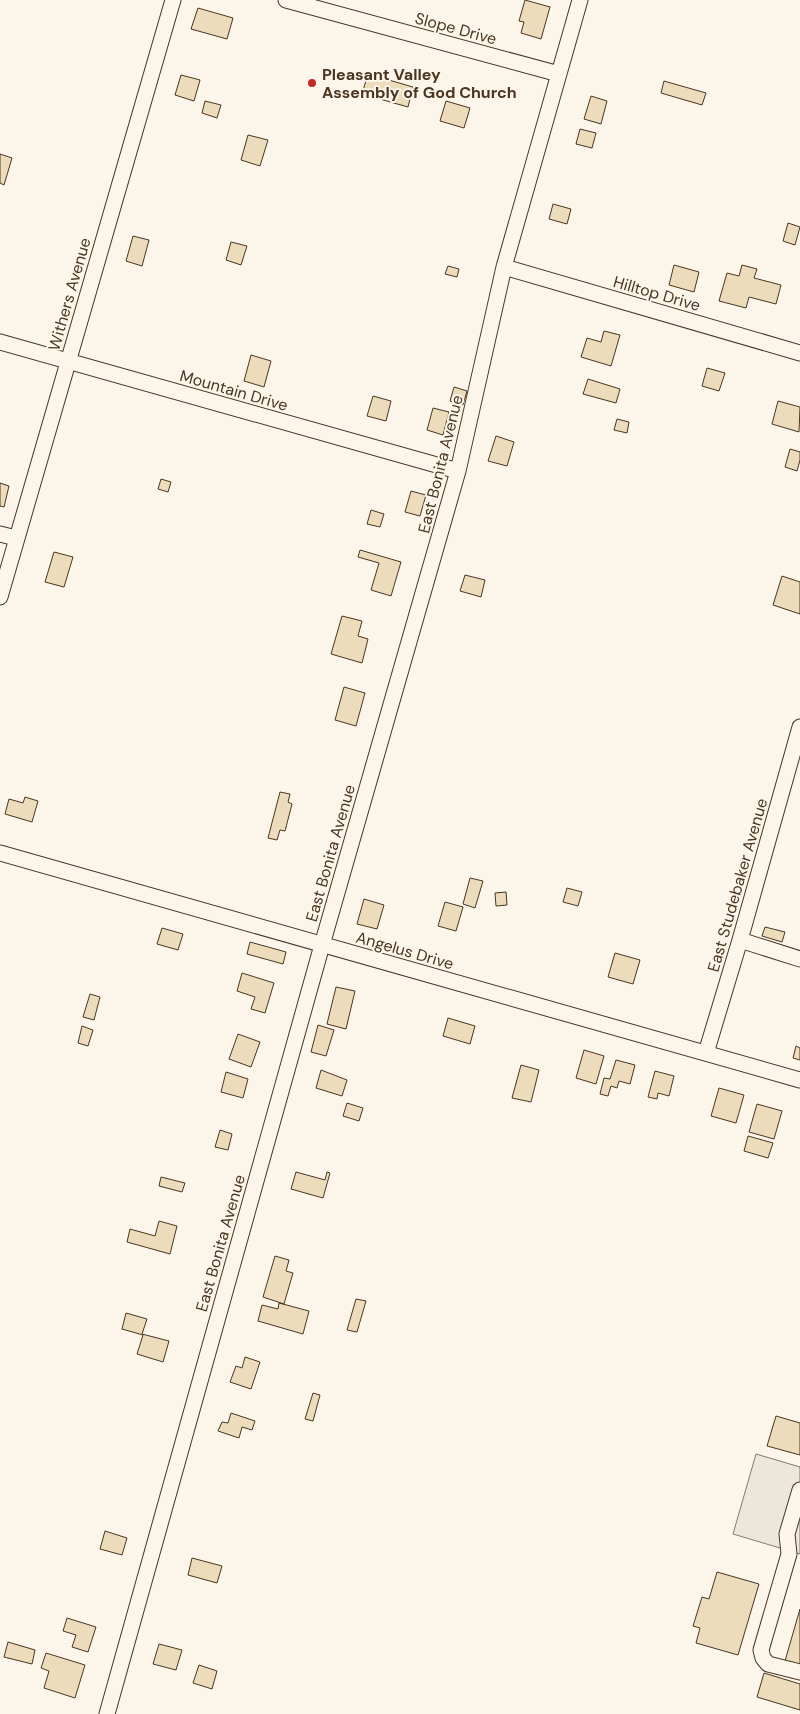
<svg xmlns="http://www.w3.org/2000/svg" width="800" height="1714" font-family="'DM Sans',sans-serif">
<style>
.parking{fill:#ede7d9;stroke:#887966}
.building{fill:#ecdcbc;stroke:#4a3520}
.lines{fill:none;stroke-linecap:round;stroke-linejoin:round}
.minor-casing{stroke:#4a3520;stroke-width:17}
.minor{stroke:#fbf6e9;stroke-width:15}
.poi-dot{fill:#c62828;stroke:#fbf6e9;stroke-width:2}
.labels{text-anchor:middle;stroke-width:4;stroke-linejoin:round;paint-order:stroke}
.street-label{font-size:16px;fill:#4a3520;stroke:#fbf6e9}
.poi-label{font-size:16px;font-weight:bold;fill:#4a3520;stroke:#fbf6e9;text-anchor:start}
</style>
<rect width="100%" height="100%" fill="#fbf6e9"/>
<!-- parking -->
<path class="parking" d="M756,1454L800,1467V1554L733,1534Z"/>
<!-- building -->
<path class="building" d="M525,0L550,7L541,39L521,33L524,22L519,21Z
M198,8L233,18L227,39L191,29Z
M368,74L413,87L408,107L362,94Z
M181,75L200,80L194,101L175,95Z
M664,81L706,93L702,105L661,93Z
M591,96L607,101L601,124L584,119Z
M205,101L221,105L217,118L202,113Z
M446,101L470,108L464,128L440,121Z
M580,129L596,133L592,148L576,144Z
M248,135L268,140L260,166L241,160Z
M0,154L12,158L4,185L0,183Z
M553,204L571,209L567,224L549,219Z
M788,223L800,227L795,245L783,241Z
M133,236L149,240L142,266L126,261Z
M231,242L247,246L241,265L226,260Z
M674,265L699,272L694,292L669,285Z
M742,265L757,269L754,278L781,285L776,304L749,297L746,308L719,301L727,273L739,276Z
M448,266L459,269L457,277L445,274Z
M604,331L620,335L611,366L581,357L587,338L601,342Z
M251,355L271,361L264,387L244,381Z
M707,368L725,373L719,391L702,386Z
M588,379L620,389L616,403L583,394Z
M454,387L467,391L463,405L450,401Z
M373,396L391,401L386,421L367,416Z
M778,401L800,407L799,432L772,424Z
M433,408L449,412L443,435L427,430Z
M617,419L629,422L627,433L614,430Z
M496,436L514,442L507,466L488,461Z
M790,449L800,452V460L797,471L785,467Z
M161,479L171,482L168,492L158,489Z
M0,483L9,486L4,507L0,506Z
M411,491L426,495L420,516L405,512Z
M371,510L384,514L380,527L367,524Z
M360,550L401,562L391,596L371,590L379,563L358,557Z
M54,552L73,557L64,587L45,582Z
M465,575L485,580L481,597L460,591Z
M782,576L800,582V614L773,605Z
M342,616L362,621L358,636L368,639L362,663L331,654Z
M344,687L365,693L356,726L335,720Z
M280,792L290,794L288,802L292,804L285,831L280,830L277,840L268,838Z
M25,797L38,801L32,822L5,814L9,799L23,803Z
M470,878L483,881L475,908L463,904Z
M567,888L582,892L578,906L563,902Z
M506,892L507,905L496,906L495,893Z
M364,899L384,905L377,929L357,924Z
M445,902L463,907L456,931L438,926Z
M765,927L785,932L782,942L762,936Z
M162,928L183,934L178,950L157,944Z
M250,942L286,952L283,964L247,954Z
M615,953L640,960L633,984L608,977Z
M242,973L274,983L265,1013L251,1009L255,997L237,991Z
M336,987L355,991L346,1029L327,1024Z
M90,994L100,997L94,1020L83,1017Z
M448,1018L475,1026L470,1044L443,1036Z
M318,1025L334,1030L326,1056L311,1052Z
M82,1026L93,1030L88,1046L78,1043Z
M238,1034L260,1042L251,1067L229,1059Z
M796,1046L800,1048V1060L793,1058Z
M584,1050L604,1056L596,1084L576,1078Z
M616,1060L635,1065L630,1084L619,1081L617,1088L611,1086L608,1096L600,1094L604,1078L610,1079Z
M521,1065L539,1070L531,1102L512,1098Z
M321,1070L347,1080L342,1096L316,1088Z
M655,1071L674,1076L669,1096L658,1093L657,1099L648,1097Z
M226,1072L248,1079L243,1098L221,1092Z
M719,1088L744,1095L736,1123L711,1116Z
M347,1103L363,1108L359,1121L343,1116Z
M757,1104L782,1111L774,1139L749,1132Z
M220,1130L232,1134L228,1150L215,1147Z
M748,1136L773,1143L768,1158L744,1151Z
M296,1172L325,1180L327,1172L330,1173L323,1198L291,1189Z
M161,1177L185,1183L182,1192L159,1186Z
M159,1221L177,1226L170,1254L127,1242L130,1229L155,1236Z
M275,1256L289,1260L286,1271L293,1273L284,1304L263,1297Z
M356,1299L366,1301L357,1332L347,1330Z
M279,1303L309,1311L303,1334L258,1321L262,1305L278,1309Z
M126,1313L147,1319L142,1334L169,1341L163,1362L137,1354L143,1335L122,1329Z
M245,1357L260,1362L251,1389L230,1382L236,1366L242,1368Z
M313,1393L320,1395L313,1421L305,1419Z
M231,1413L255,1421L252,1430L242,1427L239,1438L218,1431L222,1422L228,1423Z
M776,1416L800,1423V1455L767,1446Z
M105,1531L127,1538L122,1555L100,1549Z
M192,1558L222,1566L217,1583L188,1575Z
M717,1572L759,1584L738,1655L696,1643L700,1628L693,1626L702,1597L709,1599Z
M800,1609V1665L785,1661Z
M67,1618L96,1627L88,1652L72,1647L76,1635L63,1631Z
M8,1642L35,1650L32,1664L4,1657Z
M159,1644L182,1650L176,1670L153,1664Z
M46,1653L85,1665L75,1698L44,1688L49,1671L41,1668Z
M199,1665L217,1671L212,1689L193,1683Z
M764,1673L800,1684V1710L757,1697Z"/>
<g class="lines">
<!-- minor casing -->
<g class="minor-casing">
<path id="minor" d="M286,0L559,74
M504,267L800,353
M0,342L458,471
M0,534L16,538
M0,597L173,0
M0,853L800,1080
M740,940L800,959
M706,1053L740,940L800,727
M800,1490L787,1534L789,1554L761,1650L763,1658L768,1664L800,1672
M107,1714L322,945L458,471L504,267L580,0"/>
</g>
<!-- minor -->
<use href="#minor" class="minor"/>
</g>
<!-- markers -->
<circle class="poi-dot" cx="312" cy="83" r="5"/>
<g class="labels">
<!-- street labels -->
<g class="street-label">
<text transform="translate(456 28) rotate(15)" y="6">Slope Drive</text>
<text transform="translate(657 293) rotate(16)" y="6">Hilltop Drive</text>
<text transform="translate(69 294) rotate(-74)" y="6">Withers Avenue</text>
<text transform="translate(234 390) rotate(16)" y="6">Mountain Drive</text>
<text transform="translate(440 464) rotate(-76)" y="6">East Bonita Avenue</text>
<text transform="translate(330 853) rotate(-74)" y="6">East Bonita Avenue</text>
<text transform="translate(737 885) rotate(-74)" y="6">East Studebaker Avenue</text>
<text transform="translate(405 950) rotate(16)" y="6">Angelus Drive</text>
<text transform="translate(220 1243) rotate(-74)" y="6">East Bonita Avenue</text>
</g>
<!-- poi labels -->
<g class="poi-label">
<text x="322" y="80">Pleasant Valley<tspan x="322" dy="18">Assembly of God Church</tspan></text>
</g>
</g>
</svg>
